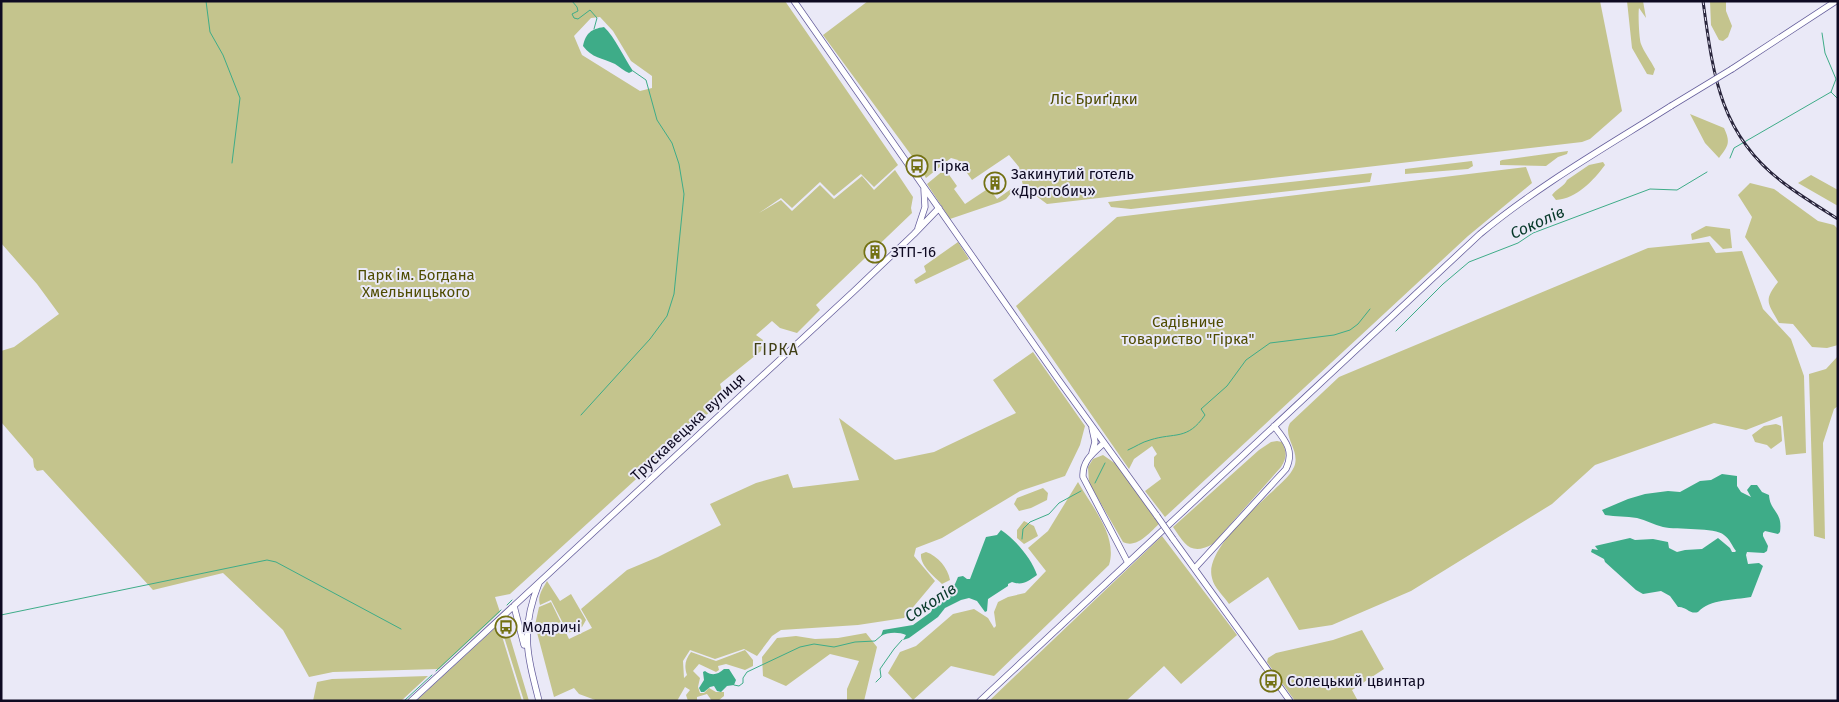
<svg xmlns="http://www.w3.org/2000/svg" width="1839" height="702" font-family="'Fira Sans',sans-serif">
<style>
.green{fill:#c4c48d;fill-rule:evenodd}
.water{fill:#3eac88}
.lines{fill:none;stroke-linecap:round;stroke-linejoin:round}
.stream{stroke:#3eac88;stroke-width:1}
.secondary-casing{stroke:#67609d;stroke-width:7}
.secondary{stroke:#fff;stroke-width:5.5}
.rail-casing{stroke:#29253c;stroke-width:3}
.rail{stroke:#eae9f7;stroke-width:1;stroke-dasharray:4;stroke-linecap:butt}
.secondary-bridge-casing{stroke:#67609d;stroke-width:7;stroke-linecap:butt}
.secondary-bridge{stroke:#fff;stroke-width:5.5}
.labels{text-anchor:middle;stroke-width:4;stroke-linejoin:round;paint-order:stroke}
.park-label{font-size:15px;fill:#4f4c02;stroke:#eae9f7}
.poi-label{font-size:15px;fill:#0e0a22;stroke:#eae9f7;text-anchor:start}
.street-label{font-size:15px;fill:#0e0a22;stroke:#eae9f7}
.water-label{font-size:16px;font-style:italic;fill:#063829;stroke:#eae9f7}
.neighbourhood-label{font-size:16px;letter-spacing:1px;fill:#403f16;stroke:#eae9f7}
</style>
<rect width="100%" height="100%" fill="#eae9f7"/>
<!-- green -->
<path class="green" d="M1,1H785L898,165L874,187L861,174L834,196L820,182L792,208L781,198L759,213L781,200L792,211L820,185L834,199L862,176L874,190L895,170L913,197L911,208L912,213L816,305L820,310L797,333L780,328L772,321L756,335L763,340L761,351L720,384L723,393L713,409L510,594L495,597L500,612L439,669L333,672L309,677L283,630L223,573L153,590L43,470L37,471L34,467L33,459L1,422V351L14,347L59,314L37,284L1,243ZM600,17L613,31L631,61L652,76V88L640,91L582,55L574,36L591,18Z
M868,1H1600L1622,111L1590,139L1582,142L1047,204L1023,186L1019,167L1009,155L972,180L958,160L951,158L926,178L917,163L823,35Z
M1627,1H1643L1646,18L1639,8C1638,13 1639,39 1641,44C1644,52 1651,61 1655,69L1653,75L1647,74L1632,48Z
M1710,1H1726V11L1732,26L1728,37L1723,41L1719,40L1711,25Z
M1690,114L1724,128C1731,143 1728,146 1719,158L1705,143Z
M1568,151L1567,154L1558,157L1546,166L1500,165V161L1502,160Z
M1472,161L1473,166L1468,169L1405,174V169Z
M1603,162L1605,165C1594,180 1576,199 1556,200L1552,195C1556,189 1565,186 1567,180L1589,165Z
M1526,167L1532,183L1468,236L1165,517L1145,491L1161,479L1154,466V457L1157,454L1152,446L1134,459L1129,469L1016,306L1117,217Z
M945,169L957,186L954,189L965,204L989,188L997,199L1011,189L1012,192L1006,199L1000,202L950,219L927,184Z
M1372,173L1370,182L1131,209L1111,207L1108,202Z
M1811,175L1838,190V206L1798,183Z
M1750,183L1774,189L1818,221L1834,225L1838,229V345L1827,348L1812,347L1793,324L1779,323C1768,303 1763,301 1778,282L1745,237L1752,217L1738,195Z
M1706,226L1730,229L1732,248L1723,249L1710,236L1692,240L1691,234Z
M958,242L969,259L916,284L914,280L926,272L924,266Z
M1709,242L1716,253L1742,251L1763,309L1791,339L1804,376L1806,453L1786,455L1782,416L1746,430L1714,423L1595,465L1552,504L1411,591L1332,625L1299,630L1268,577L1229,604C1224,596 1214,588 1212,578C1204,551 1256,507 1274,490C1281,483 1290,476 1294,467C1301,451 1282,437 1290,423L1339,377L1648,248Z
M1033,352L1085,426L1080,445L1065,476L1020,491L942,538L916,548L914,556L935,581L904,618L858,625L781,630L772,636L757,656L744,649L715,659L690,650L683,661L684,678L687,675C684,666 685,660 691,652L716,661L745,650L753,660V666L745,670L726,664L718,666L719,670L716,672L699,664L693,671L700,678L698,687L700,693H704L709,688L716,692H724V696L718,701H712L707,694L697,697V701H688L686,695L690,690L685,687L677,701H598L579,694L574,688L554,697L535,625L539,607L551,602L569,639L592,628L581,609L627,570L658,557L721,525L710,504L756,483L788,474L793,488L859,480L839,418L895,460L934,452L1016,413L993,380Z
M1838,356V406L1834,409L1823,443L1825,539L1814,536L1809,374L1826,369Z
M1776,424L1781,426L1782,441L1771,449L1767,445L1755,442L1752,435L1764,426Z
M1277,441L1282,442C1287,452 1287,458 1281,467L1213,544C1191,556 1185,545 1173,527L1259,450L1271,442Z
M1103,455L1116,464L1159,524C1150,532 1137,549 1123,542L1089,483L1088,467L1093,459Z
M1078,482C1092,507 1118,536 1109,565L994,676L951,666L913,700L888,673L900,652L916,646L953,614L974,609L988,618L994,628L996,626L994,612L998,602L1008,597L1025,593L1046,571L1028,548L1048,531Z
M1043,488L1048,493L1047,500L1031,508L1019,511L1014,504L1017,498Z
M1024,521L1034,526L1038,536L1024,544L1017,538V530Z
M1162,536L1237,635L1181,684L1164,666L1126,701H989Z
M926,552C938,556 948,568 950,580L942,584C934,576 920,566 921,554Z
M547,581L560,601L571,594L586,620L582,627L568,633L551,600L540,605C537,596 543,588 547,581Z
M500,624H502L505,634H509L529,701H524Z
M495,628L501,633L522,701H416Z
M1362,630L1384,669L1352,690L1358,701H1295L1267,662L1268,658L1276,653L1333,640Z
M866,633L877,647L864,701H847V689L859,661L830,654L786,686L763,676L762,657L777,638L796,636L815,639L838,638Z
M428,676L401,701H313L317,682L332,679Z"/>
<!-- water -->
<path class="water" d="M604,27C615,37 624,58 633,71L629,73C624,71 620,67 615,64C602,58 592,58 583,46C586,33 591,29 604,27Z
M1722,474L1737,476V486L1741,492L1751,497L1747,490L1751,485H1757L1762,492L1769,495C1770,512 1783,511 1780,532L1778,534L1765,531L1763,533V536L1768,546L1767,551L1764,553L1747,552L1746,555L1748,564L1759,563L1763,566L1751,597C1734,600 1710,599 1698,612C1690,615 1686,606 1678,607L1670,596L1661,591L1643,594L1636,590L1605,562L1604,559L1591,552L1592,549L1598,550L1595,546L1630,538L1635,540L1653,539L1668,542L1669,548L1677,552L1685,550L1702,549L1718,538L1730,548L1732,552H1735L1736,551C1732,546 1730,539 1724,535C1715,527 1677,530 1663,527C1654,525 1646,520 1637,518C1626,516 1616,517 1605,515L1602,510L1628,499L1645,494L1668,491L1680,492L1700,481L1711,480Z
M1001,530C1015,539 1032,559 1037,575C1028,581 1023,586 1012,582L1008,584V586L988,599L987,611L985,612L977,601L969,598L961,600L945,608L938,617L909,638L903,640L906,635C899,632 888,632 881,636L883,630L913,625L931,612L934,603L944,593L948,591L955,584L958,577L963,576L967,579H970L986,537L997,535Z
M724,669H729L736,680L734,685L727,686L721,692L717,691L714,686L710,687L704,692H701L699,688L704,680L703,672L705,671C712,676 717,675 724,669Z"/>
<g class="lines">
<!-- stream -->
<path class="stream" d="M206,1L210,32L223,55L240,98L232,163
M572,1L577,7L578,11L572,14L574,18L578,19L590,10L597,18L594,29
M1822,33L1825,53L1836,79L1831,92L1838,99
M1730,158L1734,148L1831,92
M1396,331L1443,284L1469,262L1518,243L1533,233L1650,189L1677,190L1707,172
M581,415L650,339L667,316L674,294L684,194L679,164L672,143L657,120L646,80L633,71
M1128,450C1135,447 1142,442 1150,440C1175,432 1187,441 1205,415L1201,409L1227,386L1246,360L1270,343L1334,335L1350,330L1358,324L1370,309
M1095,483L1105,463
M1022,539L1023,529L1030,522L1049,514L1059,503L1081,491
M507,605L512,600
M1,615L267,560L276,562L401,629
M436,671L501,610
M876,682L881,677L880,669L894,649L902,640
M734,685L739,686L743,683V678L747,672L800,647L814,644L834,647L855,642L875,641L882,635
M404,701L432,675"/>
<!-- secondary casing -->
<g class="secondary-casing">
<path id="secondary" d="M794,1L1058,379L1157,516
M1732,69L1836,1
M918,228L925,207L924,189
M1092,428L1095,442L1092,453
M1104,443C1093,453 1082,461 1083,477L1127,561
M1173,539L1290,701
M1195,568L1286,469C1295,451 1285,440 1274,426
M539,583C520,630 527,654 539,701
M514,606L524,645
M411,701L853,292L914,234L939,208
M980,701L1480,234C1539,185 1606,147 1671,106"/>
</g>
<!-- secondary -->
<use href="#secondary" class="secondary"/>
<!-- rail casing -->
<g class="rail-casing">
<path id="rail" d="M1703,1C1713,73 1719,133 1781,181C1799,195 1819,207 1838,219"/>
</g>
<!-- rail -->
<use href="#rail" class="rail"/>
<!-- secondary-bridge casing -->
<g class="secondary-bridge-casing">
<path id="secondary-bridge" d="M1671,106L1732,69
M1157,516L1173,539"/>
</g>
<!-- secondary-bridge -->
<use href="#secondary-bridge" class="secondary-bridge"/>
</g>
<!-- icons -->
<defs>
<g id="bus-ring" transform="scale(1.125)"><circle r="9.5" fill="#eae9f7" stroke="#737113" stroke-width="1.5"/><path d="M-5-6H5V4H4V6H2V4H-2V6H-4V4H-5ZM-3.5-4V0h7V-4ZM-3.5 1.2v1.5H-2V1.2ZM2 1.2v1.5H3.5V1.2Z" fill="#737113"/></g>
<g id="building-ring" transform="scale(1.125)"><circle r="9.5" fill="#eae9f7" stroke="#737113" stroke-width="1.5"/><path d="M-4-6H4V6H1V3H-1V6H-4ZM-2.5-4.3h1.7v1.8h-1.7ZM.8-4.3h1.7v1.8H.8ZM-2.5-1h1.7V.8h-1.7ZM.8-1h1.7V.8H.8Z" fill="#737113"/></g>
</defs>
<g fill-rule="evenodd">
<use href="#bus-ring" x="917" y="166"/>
<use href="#building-ring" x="995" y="183"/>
<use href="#building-ring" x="875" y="252"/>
<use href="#bus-ring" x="506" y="627"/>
<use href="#bus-ring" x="1271" y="681"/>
</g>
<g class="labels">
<!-- park labels -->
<g class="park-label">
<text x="1094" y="104">Ліс Бриґідки</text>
<text x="416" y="280">Парк ім. Богдана<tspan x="416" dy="17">Хмельницького</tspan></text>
<text x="1188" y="327">Садівниче<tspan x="1188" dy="17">товариство "Гірка"</tspan></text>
</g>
<!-- poi labels -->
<g class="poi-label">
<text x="933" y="171">Гірка</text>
<text x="1011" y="179">Закинутий готель<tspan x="1011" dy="17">«Дрогобич»</tspan></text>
<text x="891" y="257">ЗТП-16</text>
<text x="522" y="632">Модричі</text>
<text x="1287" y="686">Солецький цвинтар</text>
</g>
<!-- street labels -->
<g class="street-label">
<text transform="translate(688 427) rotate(-43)" y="5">Трускавецька вулиця</text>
</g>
<!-- water labels -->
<g class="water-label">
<text transform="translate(1537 222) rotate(-24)" y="6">Соколів</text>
<text transform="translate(930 602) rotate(-33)" y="6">Соколів</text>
</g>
<!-- neighbourhood labels -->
<g class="neighbourhood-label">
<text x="776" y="355">ГІРКА</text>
</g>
</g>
<!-- border -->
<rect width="1839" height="702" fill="none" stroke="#0e0a22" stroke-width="5"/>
</svg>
